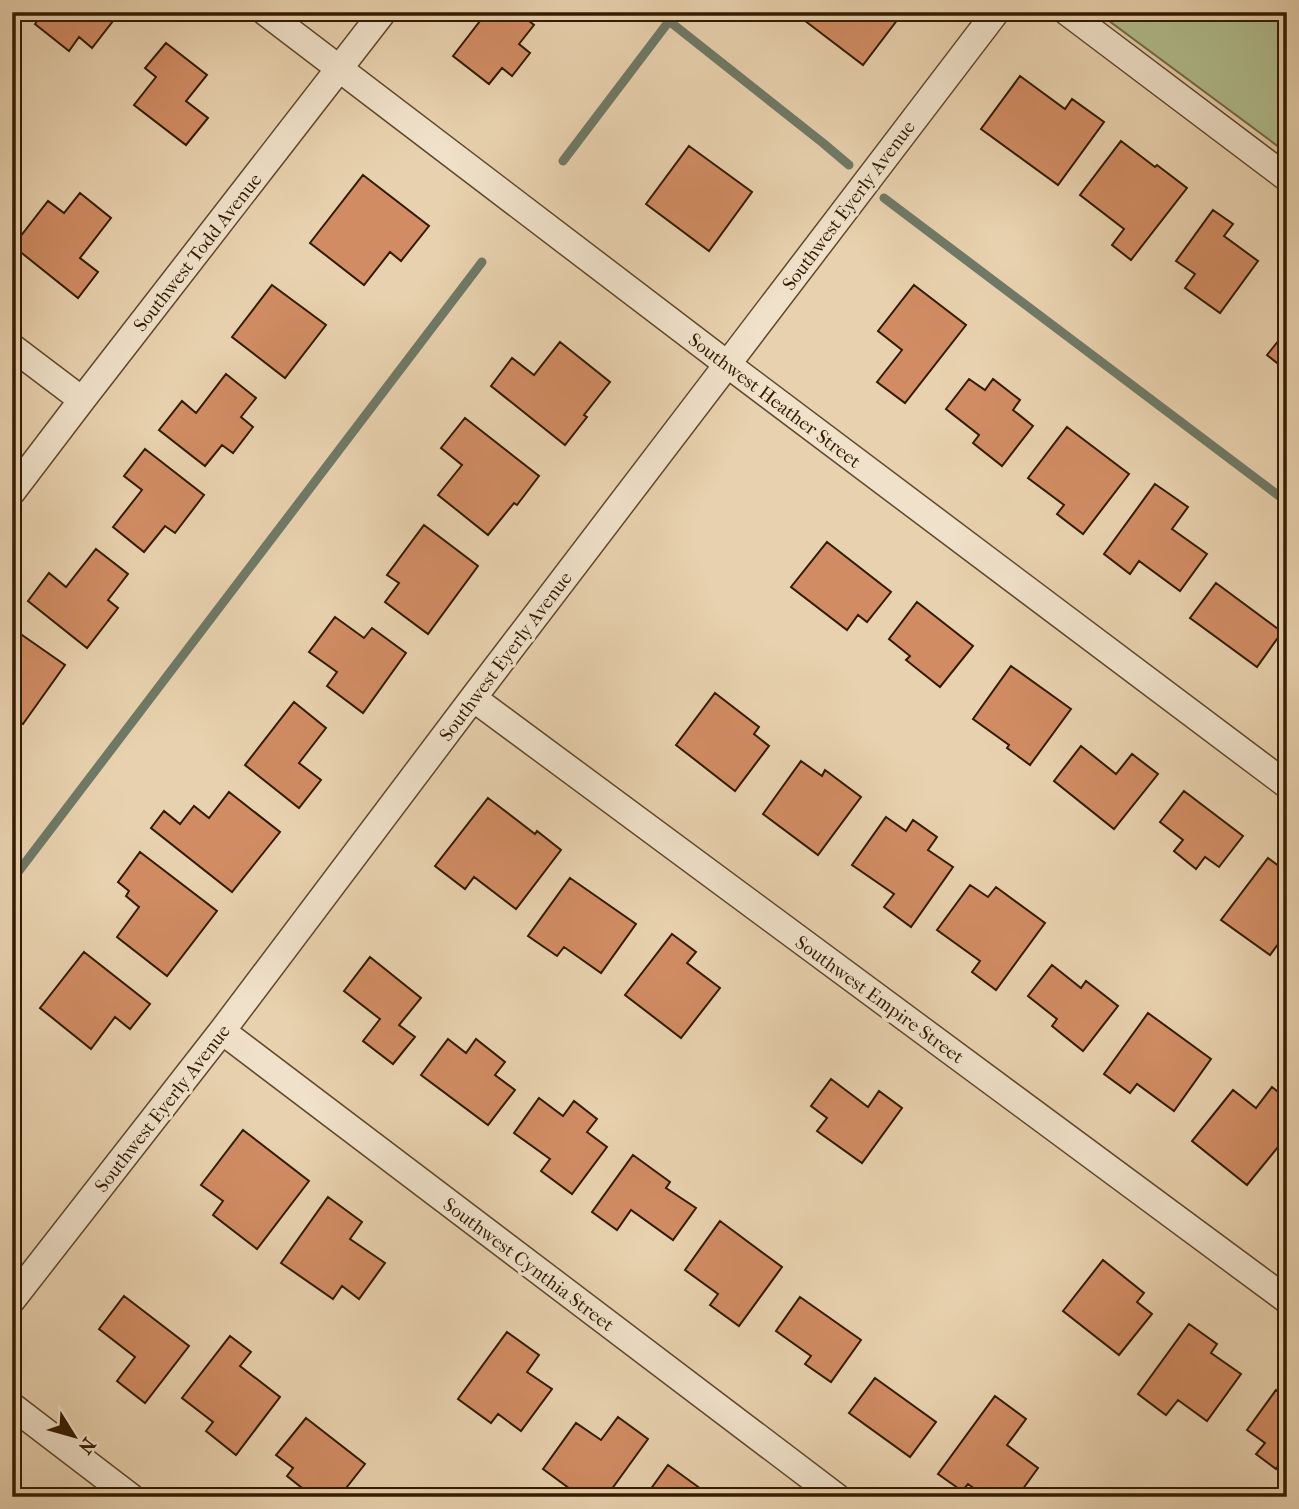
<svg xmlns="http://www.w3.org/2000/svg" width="1299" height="1509" font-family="'IM FELL French Canon',serif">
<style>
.green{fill:#b1bd8e;stroke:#726c47;stroke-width:2}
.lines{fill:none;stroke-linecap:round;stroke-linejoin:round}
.stream{stroke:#6f7966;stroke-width:9}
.building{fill:#d18c63;stroke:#331b00;stroke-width:2}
.street-casing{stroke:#60482c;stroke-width:29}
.street{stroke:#f0e1ca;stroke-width:26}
.labels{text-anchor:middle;stroke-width:7;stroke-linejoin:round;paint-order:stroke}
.street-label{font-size:19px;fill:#331b00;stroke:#f0e1ca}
</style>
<rect width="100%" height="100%" fill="#e8d1ae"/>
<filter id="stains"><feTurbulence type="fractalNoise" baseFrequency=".00286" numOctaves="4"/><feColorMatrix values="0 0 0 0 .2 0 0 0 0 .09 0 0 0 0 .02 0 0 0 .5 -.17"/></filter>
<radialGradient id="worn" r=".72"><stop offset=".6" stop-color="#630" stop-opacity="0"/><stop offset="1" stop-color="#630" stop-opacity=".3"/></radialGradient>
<!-- green -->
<path class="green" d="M1097,12H1287V153Z"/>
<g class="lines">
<!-- stream -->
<path class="stream" d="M669,21L823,143L849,165
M563,161L676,12
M884,198L1287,502
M12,880L482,262"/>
</g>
<!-- building -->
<path class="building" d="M44,12H120L92,48L79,37L69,51L35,24Z
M487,12H518L534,25L519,44L530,53L512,76L502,68L489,84L453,56Z
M798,12H888L898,19L863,65L796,14Z
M166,43L207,75L186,101L208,118L186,145L134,105L156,77L145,68Z
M1020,76L1065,109L1072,99L1104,122L1058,185L981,129Z
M1121,141L1155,167L1157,165L1187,188L1131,260L1112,245L1124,229L1080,195Z
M689,146L752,192L709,251L646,204Z
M363,175L429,226L401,261L390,252L364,285L310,243Z
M80,193L111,218L80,258L98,272L78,298L13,246L48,201L64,213Z
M1213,210L1233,224L1224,236L1258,261L1220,313L1185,288L1195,274L1176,261Z
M272,285L326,325L285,378L232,337Z
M914,285L966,325L905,403L877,382L902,350L878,331Z
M1287,330V371L1267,355Z
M560,342L610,382L584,415L587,417L565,445L491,386L512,358L534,375Z
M226,374L256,398L241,417L253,427L233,453L222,445L205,466L159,430L182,401L196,413Z
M969,379L985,390L993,379L1020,400L1013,410L1033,426L1002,466L973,443L979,435L946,409Z
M465,418L539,476L517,505L514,503L488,535L438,495L462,465L441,448Z
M1067,427L1129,474L1083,534L1057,514L1064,505L1028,478Z
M145,449L204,495L175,533L165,526L144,552L113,527L142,490L124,476Z
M1155,484L1188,507L1172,529L1207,554L1180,591L1139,561L1130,574L1104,554Z
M424,525L478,566L428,634L385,602L399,583L387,575Z
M827,542L891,592L867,622L858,615L847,630L791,587Z
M96,549L128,574L108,600L118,608L87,648L28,601L49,573L66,587Z
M1216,583L1282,632L1257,667L1190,618Z
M917,602L973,646L940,687L906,660L910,656L889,639Z
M335,617L364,638L372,628L406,653L363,713L327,686L337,672L309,652Z
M12,628L65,665L23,724L12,717Z
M1011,666L1071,709L1030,765L1007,748L1009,745L973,719Z
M715,693L759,727L754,734L769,746L735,791L676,745Z
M294,702L326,728L299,763L321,780L299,808L245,765Z
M1081,746L1116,774L1132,754L1158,774L1114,829L1054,781Z
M801,761L822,776L825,770L861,797L818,855L763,814Z
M1184,791L1243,836L1219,867L1205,857L1196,869L1174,851L1183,840L1160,822Z
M229,792L280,832L232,892L151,828L164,811L180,824L194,806L209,818Z
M488,798L535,834L537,831L561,850L516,909L474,877L465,889L435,866Z
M886,817L906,831L913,820L937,837L928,850L953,867L911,927L884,907L894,894L852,865Z
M140,852L217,911L167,976L117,937L139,907L126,896L129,891L118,882Z
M1268,858L1287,872V949L1279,943L1270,955L1221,920Z
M570,878L636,924L601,973L564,947L557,956L528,936Z
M970,885L988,897L996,887L1045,923L996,990L972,972L980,961L937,930Z
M672,934L696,952L687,963L720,988L681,1038L625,995Z
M84,952L150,1004L130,1029L115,1017L91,1049L40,1008Z
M370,957L421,998L399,1025L415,1037L393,1064L363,1041L380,1019L344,991Z
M1052,965L1081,988L1086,981L1118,1006L1083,1051L1052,1026L1057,1019L1028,996Z
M1148,1013L1211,1059L1174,1111L1137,1084L1130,1093L1104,1074Z
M448,1039L466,1053L476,1039L505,1062L495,1075L515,1090L488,1125L421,1075Z
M831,1079L868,1107L879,1091L902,1108L862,1163L817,1131L827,1118L811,1106Z
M1272,1087L1287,1099V1136L1247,1185L1192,1141L1233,1090L1256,1108Z
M539,1098L563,1116L574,1101L597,1119L587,1132L607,1147L572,1194L541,1171L550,1159L514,1133Z
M243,1130L309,1181L257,1249L213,1215L223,1201L201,1185Z
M633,1155L670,1182L666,1188L696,1208L673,1240L631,1210L617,1230L592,1212Z
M328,1197L362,1222L350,1239L385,1263L359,1299L342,1286L333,1299L281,1263Z
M720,1221L782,1267L739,1326L710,1305L718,1294L685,1270Z
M1103,1260L1144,1293L1137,1302L1152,1314L1119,1355L1063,1311Z
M124,1296L189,1346L145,1403L117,1381L135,1357L99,1329Z
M800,1297L861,1340L831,1382L805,1364L811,1356L776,1331Z
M1189,1324L1217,1344L1211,1353L1241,1374L1207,1421L1178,1400L1166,1415L1138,1394Z
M507,1332L539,1355L527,1372L552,1389L521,1431L498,1414L491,1423L458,1399Z
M230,1336L251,1352L240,1366L280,1397L236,1455L206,1431L213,1422L182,1398Z
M875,1378L936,1422L910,1457L849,1413Z
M1276,1390L1287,1398V1459L1284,1457L1276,1469L1256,1454L1265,1443L1247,1430Z
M995,1396L1026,1419L1007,1445L1038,1468L1017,1497H986L968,1484L962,1491L938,1474Z
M618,1417L648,1439L606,1497H581L543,1469L576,1423L601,1440Z
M306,1418L365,1464L339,1497H296L302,1488L287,1476L293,1468L276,1455Z
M668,1465L712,1497H645Z"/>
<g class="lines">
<!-- street casing -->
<g class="street-casing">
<path id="street" d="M265,12L727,364L1287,785
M1067,12L1287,178
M12,347L82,400
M12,492L82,400L383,12
M473,698L1287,1300
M222,1031L837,1497
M12,1300L222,1031L473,698L996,12
M12,1406L131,1497"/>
</g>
<!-- street -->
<use href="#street" class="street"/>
</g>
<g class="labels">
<!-- street labels -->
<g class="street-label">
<text transform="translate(848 205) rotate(-53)" y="7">Southwest Eyerly Avenue</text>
<text transform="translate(197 252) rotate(-52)" y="7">Southwest Todd Avenue</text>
<text transform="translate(775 400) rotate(37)" y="7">Southwest Heather Street</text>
<text transform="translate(505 656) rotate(-53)" y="7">Southwest Eyerly Avenue</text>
<text transform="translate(880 999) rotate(36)" y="7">Southwest Empire Street</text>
<text transform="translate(162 1108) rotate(-52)" y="7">Southwest Eyerly Avenue</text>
<text transform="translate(529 1264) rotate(37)" y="7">Southwest Cynthia Street</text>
</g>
</g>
<!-- margin -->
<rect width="1299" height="1509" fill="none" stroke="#e8d1ae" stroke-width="42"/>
<rect x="14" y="14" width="1271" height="1481" fill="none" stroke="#331b00" stroke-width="3.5"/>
<rect x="21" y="21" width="1257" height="1467" fill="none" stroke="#331b00" stroke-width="2"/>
<!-- north arrow -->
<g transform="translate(74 1436) rotate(127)" stroke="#f0e1ca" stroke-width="5" paint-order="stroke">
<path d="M0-5L12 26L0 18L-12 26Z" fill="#331b00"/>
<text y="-10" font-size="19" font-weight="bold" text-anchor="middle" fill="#331b00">N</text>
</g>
<rect width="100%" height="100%" filter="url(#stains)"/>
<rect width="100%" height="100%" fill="url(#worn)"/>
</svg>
